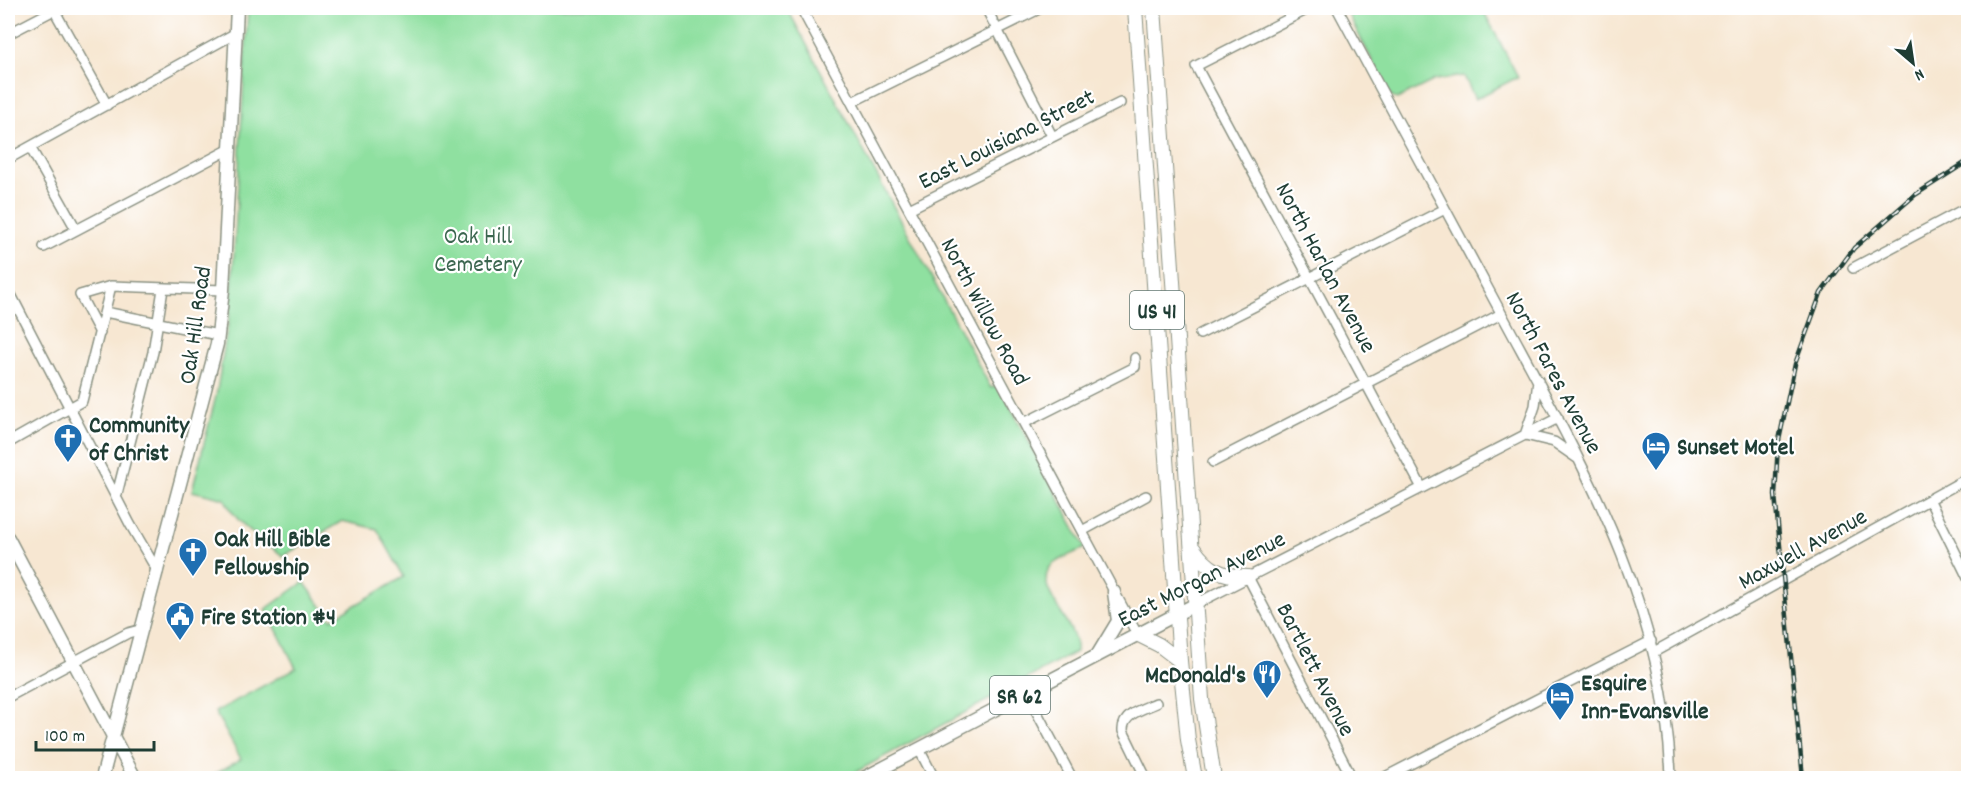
<svg xmlns="http://www.w3.org/2000/svg" width="1976" height="786" font-family="Dekko,sans-serif">
<style>
.green{fill:#8fe0a0;stroke:#578e6a;stroke-width:1.5}
.lines{fill:none;stroke-linecap:round;stroke-linejoin:round}
.minor-casing{stroke:#8b9283;stroke-width:12}
.major-casing{stroke:#8b9283;stroke-width:15}
.highway-casing{stroke:#8b9283;stroke-width:16}
.minor{stroke:#fff;stroke-width:9}
.major{stroke:#fff;stroke-width:12}
.highway{stroke:#fff;stroke-width:14}
.rail-casing{stroke:#1f3d34;stroke-width:4.5}
.rail{stroke:#fff;stroke-width:2;stroke-dasharray:7;stroke-linecap:butt}
.labels{text-anchor:middle;stroke-width:4.5;stroke-linejoin:round;paint-order:stroke}
.shield{fill:#fff;stroke:#627771;stroke-width:1.5}
.shield-label{font-size:22px;font-weight:bold;fill:#1f3d34}
.street-label{font-size:24px;fill:#1f3d34;stroke:#fff}
.park-label{font-size:24px;fill:#3b664f;stroke:#fff}
.poi-label{font-size:24px;font-weight:bold;fill:#1f3d34;stroke:#fff;text-anchor:start}
</style>
<rect width="100%" height="100%" fill="#fff"/>
<filter id="ink" filterUnits="userSpaceOnUse"><feTurbulence type="fractalNoise" baseFrequency=".0167" numOctaves="2"/><feDisplacementMap in="SourceGraphic" scale="12" xChannelSelector="R" yChannelSelector="G"/><feConvolveMatrix kernelMatrix="1 2 1 2 8 2 1 2 1" color-interpolation-filters="sRGB"/></filter>
<filter id="wash" filterUnits="userSpaceOnUse"><feTurbulence type="fractalNoise" baseFrequency=".008" numOctaves="4" result="noise"/><feDisplacementMap in="SourceGraphic" scale="24" xChannelSelector="R" yChannelSelector="G"/><feGaussianBlur stdDeviation="1.35" result="paint"/><feColorMatrix in="noise" values="0 0 0 0 0 0 0 0 0 0 0 0 0 0 0 0 0 1.4 0 .05"/><feComposite in="paint" operator="in"/></filter>
<g filter="url(#wash)">
<rect width="100%" height="100%" fill="#f7e7d2"/>
<!-- green -->
<path class="green" d="M248,8H787L991,388L999,385L1085,548C1075,553 1059,558 1051,566C1031,588 1080,625 1076,652L845,778H208L241,759L215,712L296,668L266,609L304,582L331,619L404,577L377,529L342,521L283,556C263,540 234,523 225,499L192,491L216,396L231,306Z
M1345,8H1482L1518,77L1475,99L1464,76L1435,80L1397,99L1391,97Z"/>
</g>
<g filter="url(#ink)">
<g class="lines">
<!-- minor casing -->
<g class="minor-casing">
<path id="minor" d="M53,8L107,105
M801,8L1137,634
M986,8L1052,136
M1310,8L1196,66L1422,488
M1337,8C1391,109 1446,210 1500,311C1581,462 1665,602 1671,778
M8,34L54,10
M852,102L1041,8
M30,147L76,229
M8,159L236,33
M909,209L1120,103
M44,247L230,149
M1853,268L1968,207
M8,289L130,524L158,572
M105,312L218,335
M100,333L80,295L111,286
M1200,334L1445,209
M1538,380L1535,406L1525,435L1554,442L1577,458
M1024,423L1135,367V358
M8,443L82,401L111,286L223,290
M1213,462L1501,314
M116,498L153,352L163,289
M1930,501L1968,578
M1082,531L1146,496
M1248,577L1352,778
M1196,604L1558,418
M1654,652L1968,478
M1026,692L1072,778
M8,697L128,633L143,629
M919,749L934,778
M1146,778L1123,731C1122,714 1143,709 1156,703
M1383,778L1651,641"/>
</g>
<!-- major casing -->
<g class="major-casing">
<path id="major" d="M8,538L135,778
M1098,654L1118,621L1114,592
M102,778L217,344L223,290L237,8
M864,778L1196,604"/>
</g>
<!-- highway casing -->
<g class="highway-casing">
<path id="highway" d="M1135,8L1180,661L1188,740L1195,778
M1154,8L1202,699L1214,778
M1193,548C1208,570 1221,576 1248,577
M1137,634L1159,645L1180,661"/>
</g>
<!-- minor -->
<use href="#minor" class="minor"/>
<!-- major -->
<use href="#major" class="major"/>
<!-- highway -->
<use href="#highway" class="highway"/>
<!-- rail casing -->
<g class="rail-casing">
<path id="rail" d="M1803,778L1775,495L1778,445L1795,364L1821,293L1854,248L1915,195L1968,161"/>
</g>
<!-- rail -->
<use href="#rail" class="rail"/>
</g>
</g>
<!-- icons -->
<defs>
<g id="church-pin" transform="scale(1.5)"><path d="M0 17L-7.5 6A9.5 9.5 0 1 1 7.5 6Z" fill="#1f6fb2" stroke="#fff"/><path d="M-1.2-6h2.4v3.5h3.3v2.4h-3.3V6h-2.4V-.1h-3.3v-2.4h3.3Z" fill="#fff"/></g>
<g id="hotel-pin" transform="scale(1.5)"><path d="M0 17L-7.5 6A9.5 9.5 0 1 1 7.5 6Z" fill="#1f6fb2" stroke="#fff"/><path d="M-6-4.5h1.5V1H6V5H4.5V3h-9V5H-6ZM-4 0a1.8 1.8 0 1 1 3.6 0ZM.5 0V-2.5h3Q6-2.5 6 0Z" fill="#fff"/></g>
<g id="civic-pin" transform="scale(1.5)"><path d="M0 17L-7.5 6A9.5 9.5 0 1 1 7.5 6Z" fill="#1f6fb2" stroke="#fff"/><path d="M-.6-6.5H3V-4.5H.6V-3L4-1V1h2V6H-6V1h2V-1L-.6-3ZM-1.2 2.5V6h2.4V2.5Z" fill="#fff"/></g>
<g id="restaurant-pin" transform="scale(1.5)"><path d="M0 17L-7.5 6A9.5 9.5 0 1 1 7.5 6Z" fill="#1f6fb2" stroke="#fff"/><path d="M-5-6h1v4h1v-4h1v4h1v-4h1v5L-1.5 .5V6h-2V.5L-5-1ZM5-6V6H3V1.5H1.5Q1.5-4 5-6Z" fill="#fff"/></g>
</defs>
<g fill-rule="evenodd">
<use href="#church-pin" x="68" y="438"/>
<use href="#hotel-pin" x="1656" y="446"/>
<use href="#church-pin" x="193" y="552"/>
<use href="#civic-pin" x="180" y="616"/>
<use href="#restaurant-pin" x="1267" y="674"/>
<use href="#hotel-pin" x="1560" y="696"/>
</g>
<g class="labels">
<!-- shield labels -->
<g class="shield">
<rect x="1130" y="291" width="54" height="38" rx="4.5"/>
<rect x="990" y="676" width="60" height="38" rx="4.5"/>
</g>
<g class="shield-label">
<text x="1157" y="318">US 41</text>
<text x="1020" y="703">SR 62</text>
</g>
<!-- street labels -->
<g class="street-label">
<text transform="translate(1006 138) rotate(-27)" y="8">East Louisiana Street</text>
<text transform="translate(1327 267) rotate(62)" y="8">North Harlan Avenue</text>
<text transform="translate(986 311) rotate(62)" y="8">North Willow Road</text>
<text transform="translate(194 325) rotate(-82)" y="8">Oak Hill Road</text>
<text transform="translate(1555 372) rotate(62)" y="8">North Fares Avenue</text>
<text transform="translate(1802 548) rotate(-29)" y="8">Maxwell Avenue</text>
<text transform="translate(1201 578) rotate(-27)" y="8">East Morgan Avenue</text>
<text transform="translate(1317 669) rotate(63)" y="8">Bartlett Avenue</text>
</g>
<!-- park labels -->
<g class="park-label">
<text x="478" y="243">Oak Hill<tspan x="478" dy="28">Cemetery</tspan></text>
</g>
<!-- poi labels -->
<g class="poi-label">
<text x="89" y="432">Community<tspan x="89" dy="28">of Christ</tspan></text>
<text x="1677" y="454">Sunset Motel</text>
<text x="214" y="546">Oak Hill Bible<tspan x="214" dy="28">Fellowship</tspan></text>
<text x="201" y="624">Fire Station #4</text>
<text x="1246" y="682" text-anchor="end">McDonald's</text>
<text x="1581" y="690">Esquire<tspan x="1581" dy="28">Inn-Evansville</tspan></text>
</g>
</g>
<!-- margin -->
<rect width="1976" height="786" fill="none" stroke="#fff" stroke-width="30"/>
<!-- north arrow -->
<g transform="translate(1913 63) rotate(151)" stroke="#ffffff" stroke-width="4.5" paint-order="stroke">
<path d="M0-4.5L10 22L0 15L-10 22Z" fill="#1f3d34"/>
<text y="-9" font-size="16" font-weight="bold" text-anchor="middle" fill="#1f3d34">N</text>
</g>
<!-- scale -->
<path d="M36 741v9h118v-9" fill="none" stroke="#1f3d34" stroke-width="3"/>
<text x="45" y="741" font-size="18" fill="#1f3d34" stroke="#ffffff" stroke-width="4.5" paint-order="stroke">100 m</text>
</svg>
